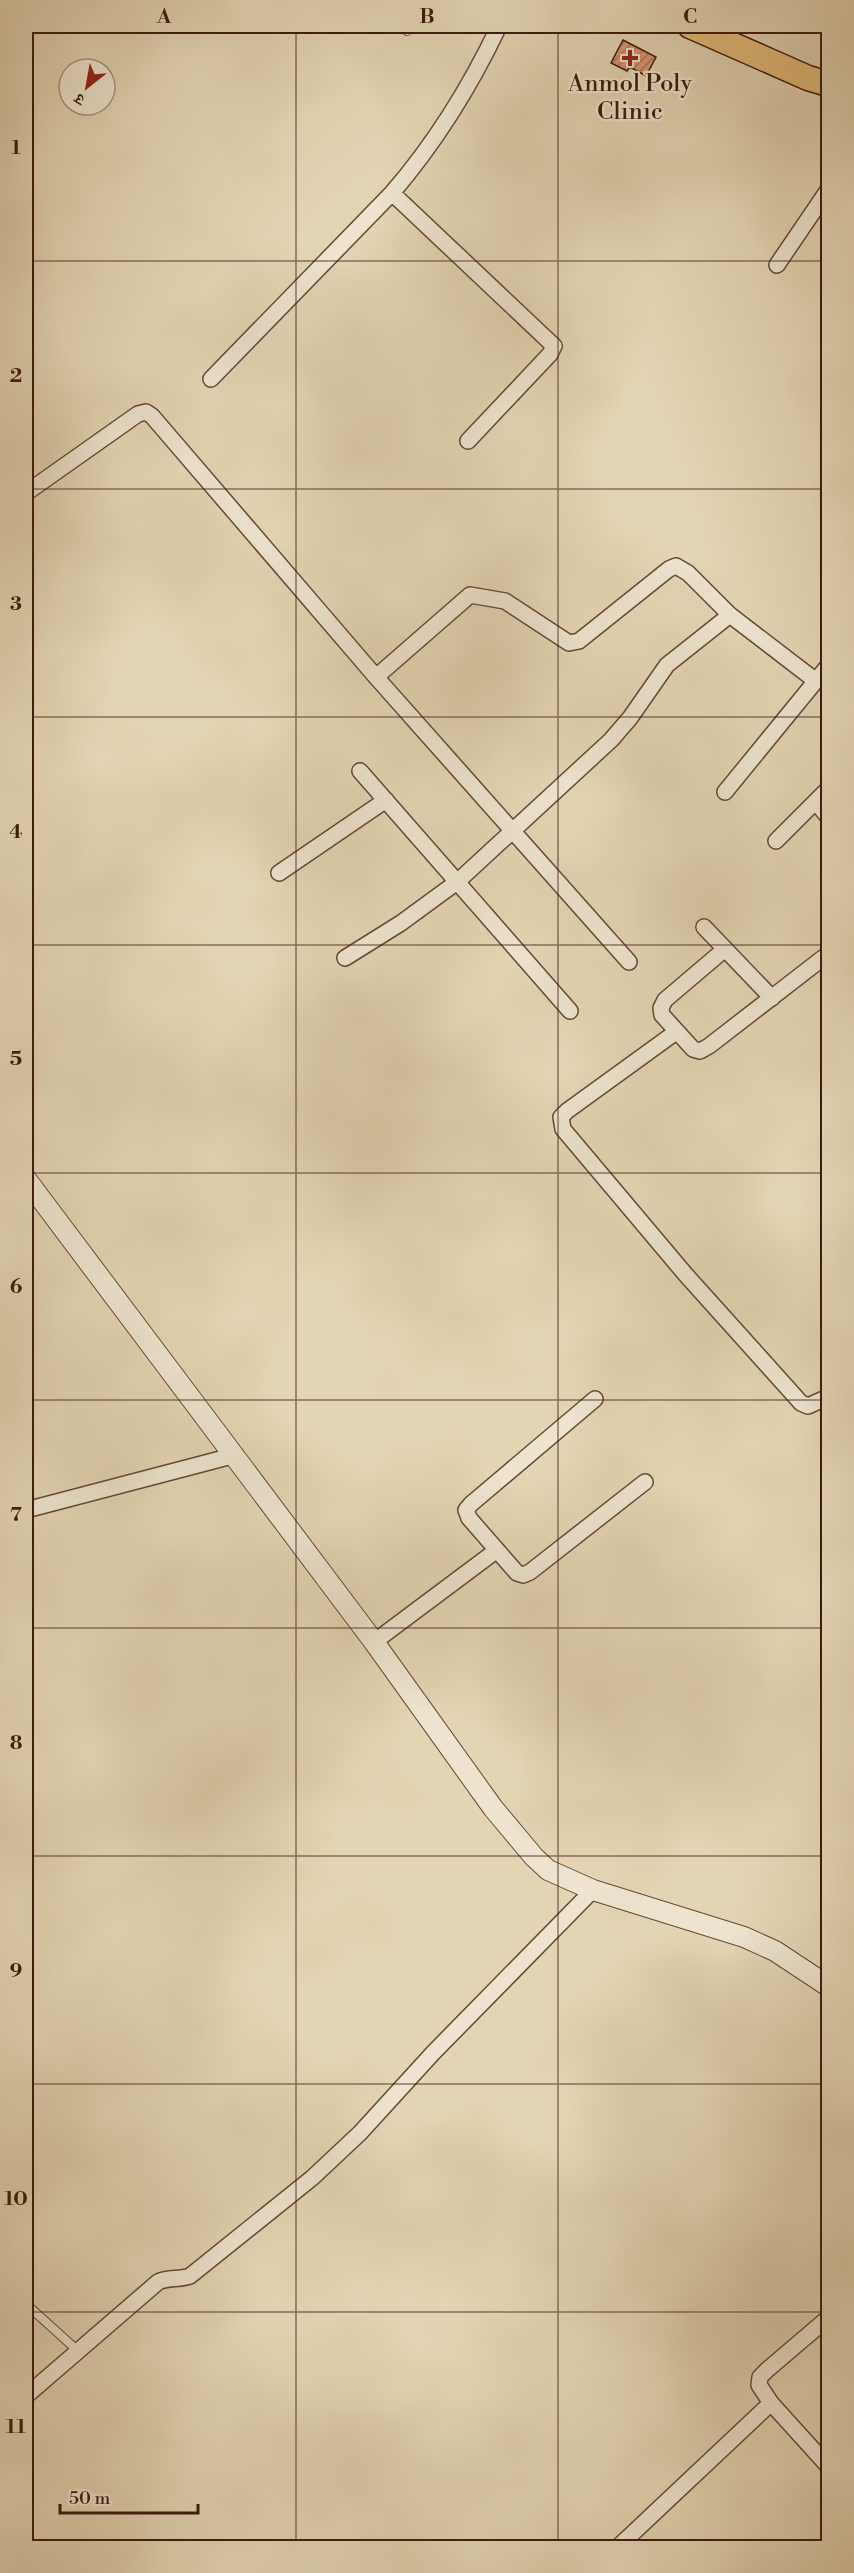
<svg xmlns="http://www.w3.org/2000/svg" width="854" height="2573" font-family="'Libre Bodoni','Noto Serif Devanagari',serif">
<style>
.building{fill:url(#building-hatch);stroke:#3b1a0d;stroke-width:1.5}
.lines{fill:none;stroke-linecap:round;stroke-linejoin:round}
.service-casing{stroke:#654836;stroke-width:10}
.minor-casing{stroke:#654836;stroke-width:18}
.tertiary-casing{stroke:#654836;stroke-width:22}
.primary-casing{stroke:#3b1a0d;stroke-width:27}
.service{stroke:#ede3ce;stroke-width:8}
.minor{stroke:#ede3ce;stroke-width:15}
.tertiary{stroke:#ede3ce;stroke-width:20}
.primary{stroke:#e2ba7a;stroke-width:24}
.grid{fill:none;stroke:#3b1a0d;stroke-width:1.5;stroke-opacity:0.55}
.poi-dot{fill:#8f2418;stroke:#ede3ce;stroke-width:2}
.labels{text-anchor:middle;stroke-width:4.5;stroke-linejoin:round;paint-order:stroke}
.poi-label{font-size:24px;fill:#3b1a0d;stroke:#ede3ce}
.neatline{fill:none;stroke:#3b1a0d;stroke-width:2}
.grid-label{font-size:20px;text-anchor:middle;font-weight:bold;fill:#3b1a0d}
</style>
<defs>
<pattern id="building-hatch" width="6" height="6" patternUnits="userSpaceOnUse" patternTransform="scale(1.5)"><rect width="6" height="6" fill="#d89472"/><path d="M-1 1l2-2M0 6l6-6M5 7l2-2" fill="none" stroke="#b0785c"/></pattern>
</defs>
<rect width="100%" height="100%" fill="#e3d4b3"/>
<filter id="stains"><feTurbulence type="fractalNoise" baseFrequency=".00333" numOctaves="4"/><feColorMatrix values="0 0 0 0 .2 0 0 0 0 .09 0 0 0 0 .02 0 0 0 .5 -.17"/></filter>
<radialGradient id="worn" r=".72"><stop offset=".6" stop-color="#630" stop-opacity="0"/><stop offset="1" stop-color="#630" stop-opacity=".3"/></radialGradient>
<!-- building -->
<path class="building" d="M623,40L656,57L646,76L630,67L627,71L611,63Z"/>
<g class="lines">
<!-- service casing -->
<g class="service-casing">
<path id="service" d="M407,31L409,26
M26,2304L78,2351"/>
</g>
<!-- minor casing -->
<g class="minor-casing">
<path id="minor" d="M392,193L554,346L550,354L468,441
M777,265L828,190
M211,379L392,193C436,142 470,87 499,26
M26,493L138,414L146,412L152,416L376,677L629,962
M376,677L470,595L505,601L569,643L579,641L669,569L676,566L688,573L730,615L816,681
M360,771L570,1011
M725,792L828,666
M816,802L828,817
M776,841L828,789
M279,873L386,800
M704,927L772,998
M725,949L665,1000L661,1008L662,1015L693,1049L700,1051L709,1046L828,954
M345,958L401,923L457,882L611,740L630,718L667,665L730,615
M676,1032L567,1111L561,1117L563,1129L686,1275L801,1403L808,1406L828,1397
M595,1399L471,1504L466,1510L469,1518L517,1573L523,1575L530,1572L645,1482
M26,1510L232,1456
M374,1642L497,1550
M828,2318L767,2370L760,2377L759,2385L771,2403L828,2466
M26,2396L158,2282C168,2277 179,2280 190,2276L312,2178L360,2133L433,2053L593,1890
M617,2548L771,2403"/>
</g>
<!-- tertiary casing -->
<g class="tertiary-casing">
<path id="tertiary" d="M26,1179L374,1642L493,1808L534,1857L548,1870L593,1890L744,1937L775,1951L828,1986"/>
</g>
<!-- primary casing -->
<g class="primary-casing">
<path id="primary" d="M690,26L808,78L828,84"/>
</g>
<!-- service -->
<use href="#service" class="service"/>
<!-- minor -->
<use href="#minor" class="minor"/>
<!-- tertiary -->
<use href="#tertiary" class="tertiary"/>
<!-- primary -->
<use href="#primary" class="primary"/>
</g>
<!-- grid -->
<path class="grid" d="M296,26V2548M558,26V2548M26,261H828M26,489H828M26,717H828M26,945H828M26,1173H828M26,1400H828M26,1628H828M26,1856H828M26,2084H828M26,2312H828"/>
<!-- markers -->
<path class="poi-dot" d="M627 49h6v6h6v6h-6v6h-6v-6h-6v-6h6z"/>
<g class="labels">
<!-- poi labels -->
<g class="poi-label">
<text x="630" y="91">Anmol Poly<tspan x="630" dy="28">Clinic</tspan></text>
</g>
</g>
<!-- margin -->
<rect width="854" height="2573" fill="none" stroke="#e3d4b3" stroke-width="66"/>
<!-- north arrow -->
<g transform="translate(87 87) rotate(211)"><circle r="28" fill="#ede3ce" stroke="#a69381" stroke-width="1.5"/>
<path d="M0-4.5L10 22L0 15L-10 22Z" fill="#8f2418"/>
<text y="-9" font-size="16" font-weight="bold" text-anchor="middle" fill="#3b1a0d">उ</text>
</g>
<!-- scale -->
<path d="M60 2504v9h138v-9" fill="none" stroke="#3b1a0d" stroke-width="3"/>
<text x="69" y="2504" font-size="18" fill="#3b1a0d" stroke="#ede3ce" stroke-width="4.5" paint-order="stroke">50 m</text>
<rect x="33" y="33" width="788" height="2507" class="neatline"/>
<g class="grid-label">
<text x="164" y="23">A</text>
<text x="427" y="23">B</text>
<text x="690" y="23">C</text>
<text x="16" y="154">1</text>
<text x="16" y="382">2</text>
<text x="16" y="610">3</text>
<text x="16" y="838">4</text>
<text x="16" y="1065">5</text>
<text x="16" y="1293">6</text>
<text x="16" y="1521">7</text>
<text x="16" y="1749">8</text>
<text x="16" y="1977">9</text>
<text x="16" y="2205">10</text>
<text x="16" y="2433">11</text>
</g>
<rect width="100%" height="100%" filter="url(#stains)"/>
<rect width="100%" height="100%" fill="url(#worn)"/>
</svg>
